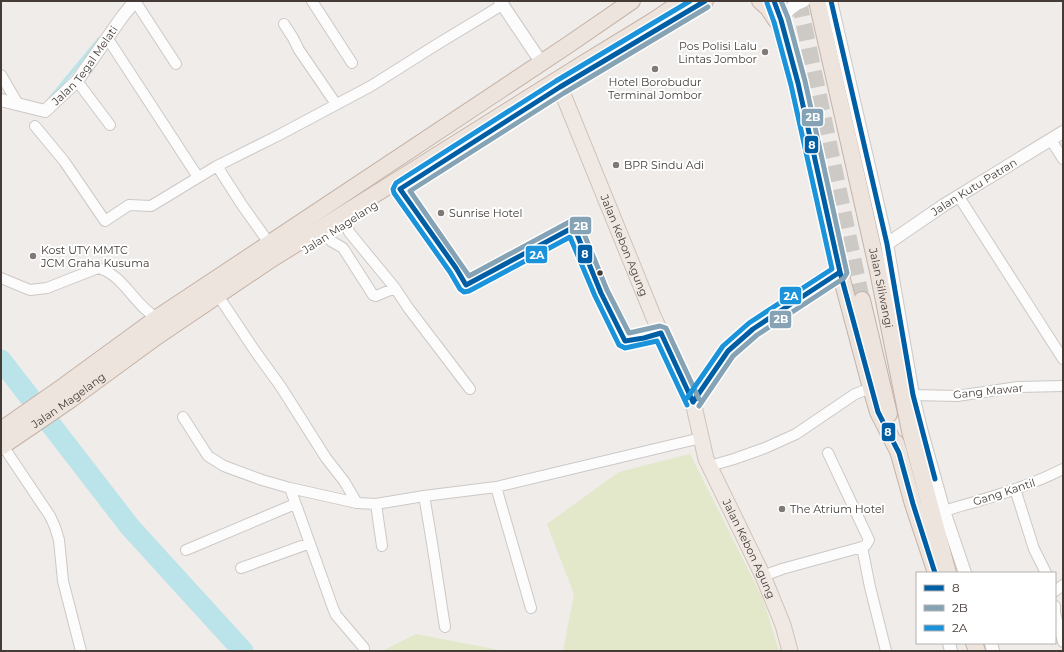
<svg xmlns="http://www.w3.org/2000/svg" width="1064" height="652" font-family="Montserrat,sans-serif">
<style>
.green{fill:#e3e8ca}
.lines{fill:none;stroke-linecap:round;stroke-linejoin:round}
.stream{stroke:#bbe4ea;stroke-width:3.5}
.river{stroke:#bbe4ea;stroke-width:21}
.trunk-tunnel{stroke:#cdc9c5;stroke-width:16;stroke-dasharray:16 8;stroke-linecap:butt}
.minor-casing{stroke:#ccc8c5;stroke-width:12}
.tertiary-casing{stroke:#ccc8c5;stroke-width:14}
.primary-casing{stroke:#d0c3b8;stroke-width:17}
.trunk-casing{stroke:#c5b2a6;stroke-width:18}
.minor{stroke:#fdfcfc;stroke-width:10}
.tertiary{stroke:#fdfcfc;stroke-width:12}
.primary{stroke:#f0e9e3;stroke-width:15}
.trunk{stroke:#ede4de;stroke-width:16}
.bus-1-casing{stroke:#fff;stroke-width:8}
.bus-2-casing{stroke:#fff;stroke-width:8}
.bus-3-casing{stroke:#fff;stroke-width:8}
.bus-1{stroke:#005ea5;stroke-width:5}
.bus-2{stroke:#85a3b5;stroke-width:5}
.bus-3{stroke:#1a93db;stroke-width:5}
.poi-dot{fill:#807975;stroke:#fff;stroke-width:1.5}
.bus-dot{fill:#443b36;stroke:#fff;stroke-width:1.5}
.labels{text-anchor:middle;stroke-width:4;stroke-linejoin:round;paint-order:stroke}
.poi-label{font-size:11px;fill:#443b36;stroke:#fff;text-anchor:start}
.street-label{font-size:11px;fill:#443b36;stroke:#fff}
.line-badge{stroke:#fff;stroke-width:1.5}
.badge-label{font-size:11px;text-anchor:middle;font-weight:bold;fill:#fff}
</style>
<rect width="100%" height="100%" fill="#efece9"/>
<!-- green -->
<path class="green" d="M690,454L763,599L779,651H563L574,594L547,524L619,472Z
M416,634L499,650L509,651H382Z"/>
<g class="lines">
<!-- stream -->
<path class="stream" d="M47,102L99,39"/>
<!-- river -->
<path class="river" d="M1,360L130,527L243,651"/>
<!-- trunk-tunnel -->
<path class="trunk-tunnel" d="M799,1L862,300"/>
<!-- minor casing -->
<g class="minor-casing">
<path id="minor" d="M135,1L176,64
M312,1L352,63
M284,24L293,38L299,50L336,104
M108,39L198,177
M1,75L18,104
M77,81L110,125
M35,126L64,161L105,221L129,205L151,206L217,166L279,135L371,86L436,45L502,5
M1051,140L1063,159
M217,166L242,205L269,243
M959,197L1063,359
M347,222L349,232L395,288L409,309L470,389
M327,235L331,241L343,248L373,295L376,296L395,288
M1,278L30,290L47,288L98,268C123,274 134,305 157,318
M223,303L255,351L281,387L326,458L344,481L357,503
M913,395L957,396L1018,387L1063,386
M183,417L208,456L224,466L262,480L290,488L357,503L376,504L424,496L496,487L701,438
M3,446L50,516L55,527L59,540L63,581L81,651
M710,466L734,459L765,448L796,434L855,394L871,388
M496,487L531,608
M290,488L333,608L336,615L364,648
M1015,489L1034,549L1046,573
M424,496C432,539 438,583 445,627
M376,504L382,546
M944,511C984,499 1026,488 1063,469
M862,547L870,587L886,651
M186,550L295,504
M241,568L310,543
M763,576L782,569L862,547L866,545L869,540L828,453
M1055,591L1063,585
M1055,606V613L1063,642"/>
</g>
<!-- tertiary casing -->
<g class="tertiary-casing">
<g id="tertiary">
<path d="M500,1L541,62"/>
<path d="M831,1L887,244L913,395L921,429L944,511L965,573"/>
<path d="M781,20C788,10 794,4 804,1"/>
<path id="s1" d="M1,100L45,111L77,81L122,17L135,1"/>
<path id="s2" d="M887,244L944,205L1063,132"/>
<path d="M693,402L728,351L753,329L840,272"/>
<path d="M949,643L951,651"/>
<path d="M991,643L993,651"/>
</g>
</g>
<!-- primary casing -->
<g class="primary-casing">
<g id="primary">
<path id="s3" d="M560,87L654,318L693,402L706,459L763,576L783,625L790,651"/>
</g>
</g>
<!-- trunk casing -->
<g class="trunk-casing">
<g id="trunk">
<path d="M760,1L768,8L776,20"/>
<path d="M774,1L781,20L798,83L840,272L871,388L878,412L899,453"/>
<path id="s4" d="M817,1L878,271L910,431L948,573"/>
<path d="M674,18L705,1"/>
<path d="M862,300L889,414"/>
<path d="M1,430L61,388L157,318L568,45L632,1"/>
<path d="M896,443L913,504L936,573"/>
<path id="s5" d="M1,447L70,400L156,337L267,262L581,65L653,21L683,1"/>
<path d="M974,643L977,651"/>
</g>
</g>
<!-- minor -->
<use href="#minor" class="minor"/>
<!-- tertiary -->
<use href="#tertiary" class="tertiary"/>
<!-- primary -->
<use href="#primary" class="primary"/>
<!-- trunk -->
<use href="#trunk" class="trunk"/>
<!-- bus-1 casing -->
<g class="bus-1-casing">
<path id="bus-1" d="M774,1L781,20L798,83L840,272L878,412L899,453L913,504L935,573
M831,1L887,244L913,395L935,479
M693,402L661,333L644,338L625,341L601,293L574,227L466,285L456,268L400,189L560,87L705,1
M693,402L728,351L753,329L840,272"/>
</g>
<!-- bus-2 casing -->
<g class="bus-2-casing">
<path id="bus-2" d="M699,399L666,328L660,326L629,333L607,290L580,224L578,221H571L469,276L410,191L564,93L708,7
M699,406L733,356L757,335L844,278L847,273L805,81L788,18L781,1"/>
</g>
<!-- bus-3 casing -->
<g class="bus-3-casing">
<path id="bus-3" d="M687,398L723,346L749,323L832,269L791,85L774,22L767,3
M687,405L657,341L625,348L619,345L595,296L570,237L469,291L464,292L460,289L450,272L394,193L393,189L396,183L556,81L690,1"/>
</g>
<!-- bus-1 -->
<use href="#bus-1" class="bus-1"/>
<!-- bus-2 -->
<use href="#bus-2" class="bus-2"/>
<!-- bus-3 -->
<use href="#bus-3" class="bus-3"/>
</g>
<!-- markers -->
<g class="poi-dot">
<circle cx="765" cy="52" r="4"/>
<circle cx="655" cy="69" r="4"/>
<circle cx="616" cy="165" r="4"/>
<circle cx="441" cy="213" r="4"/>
<circle cx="33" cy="256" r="4"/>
<circle cx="782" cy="509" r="4"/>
</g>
<circle class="bus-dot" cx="600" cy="273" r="3.5"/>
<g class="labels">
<!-- poi labels -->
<g class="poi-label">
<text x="757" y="50" text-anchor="end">Pos Polisi Lalu<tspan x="757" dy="13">Lintas Jombor</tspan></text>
<text x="655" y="86" text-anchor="middle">Hotel Borobudur<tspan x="655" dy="13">Terminal Jombor</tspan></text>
<text x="624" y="169">BPR Sindu Adi</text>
<text x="449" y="217">Sunrise Hotel</text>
<text x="41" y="254">Kost UTY MMTC<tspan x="41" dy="13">JCM Graha Kusuma</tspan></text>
<text x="790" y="513">The Atrium Hotel</text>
</g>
<!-- street labels -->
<g class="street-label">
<text dy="4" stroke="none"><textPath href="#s1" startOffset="106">Jalan Tegal Melati</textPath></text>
<text dy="4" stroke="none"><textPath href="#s2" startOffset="104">Jalan Kutu Patran</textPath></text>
<text transform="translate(340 227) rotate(-33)" y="4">Jalan Magelang</text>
<text dy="4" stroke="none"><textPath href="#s3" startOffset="171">Jalan Kebon Agung</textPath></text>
<text dy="4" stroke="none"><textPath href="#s4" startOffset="294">Jalan Siliwangi</textPath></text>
<text transform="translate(988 391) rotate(-6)" y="4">Gang Mawar</text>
<text dy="4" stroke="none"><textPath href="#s5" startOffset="82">Jalan Magelang</textPath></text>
<text transform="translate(1004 492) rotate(-18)" y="4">Gang Kantil</text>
<text dy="4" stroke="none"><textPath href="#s3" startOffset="500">Jalan Kebon Agung</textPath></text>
</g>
</g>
<g class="line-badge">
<rect x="801" y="108" width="23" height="19" rx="4" fill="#85a3b5"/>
<rect x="804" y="135" width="15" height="19" rx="4" fill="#005ea5"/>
<rect x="569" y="216" width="23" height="19" rx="4" fill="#85a3b5"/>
<rect x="577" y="244" width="16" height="20" rx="4" fill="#005ea5"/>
<rect x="525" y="245" width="23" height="19" rx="4" fill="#1a93db"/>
<rect x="779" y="286" width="23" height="19" rx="4" fill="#1a93db"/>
<rect x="769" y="310" width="23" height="19" rx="4" fill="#85a3b5"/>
<rect x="881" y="422" width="15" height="20" rx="4" fill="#005ea5"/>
</g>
<g class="badge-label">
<text x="813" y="121">2B</text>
<text x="812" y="149">8</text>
<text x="581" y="230">2B</text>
<text x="585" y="258">8</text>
<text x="537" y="259">2A</text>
<text x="791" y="300">2A</text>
<text x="781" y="323">2B</text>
<text x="888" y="436">8</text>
</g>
<!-- border -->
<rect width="1064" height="652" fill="none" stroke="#443b36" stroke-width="4"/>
<!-- legend -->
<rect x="916" y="572" width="140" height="72" fill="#ffffff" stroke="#b4b1af"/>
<rect x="924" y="585" width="20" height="6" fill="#005ea5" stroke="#b4b1af"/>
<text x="952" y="592" font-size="12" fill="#443b36">8</text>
<rect x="924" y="605" width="20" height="6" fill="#85a3b5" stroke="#b4b1af"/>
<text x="952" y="612" font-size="12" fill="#443b36">2B</text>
<rect x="924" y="625" width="20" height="6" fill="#1a93db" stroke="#b4b1af"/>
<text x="952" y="632" font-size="12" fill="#443b36">2A</text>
</svg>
